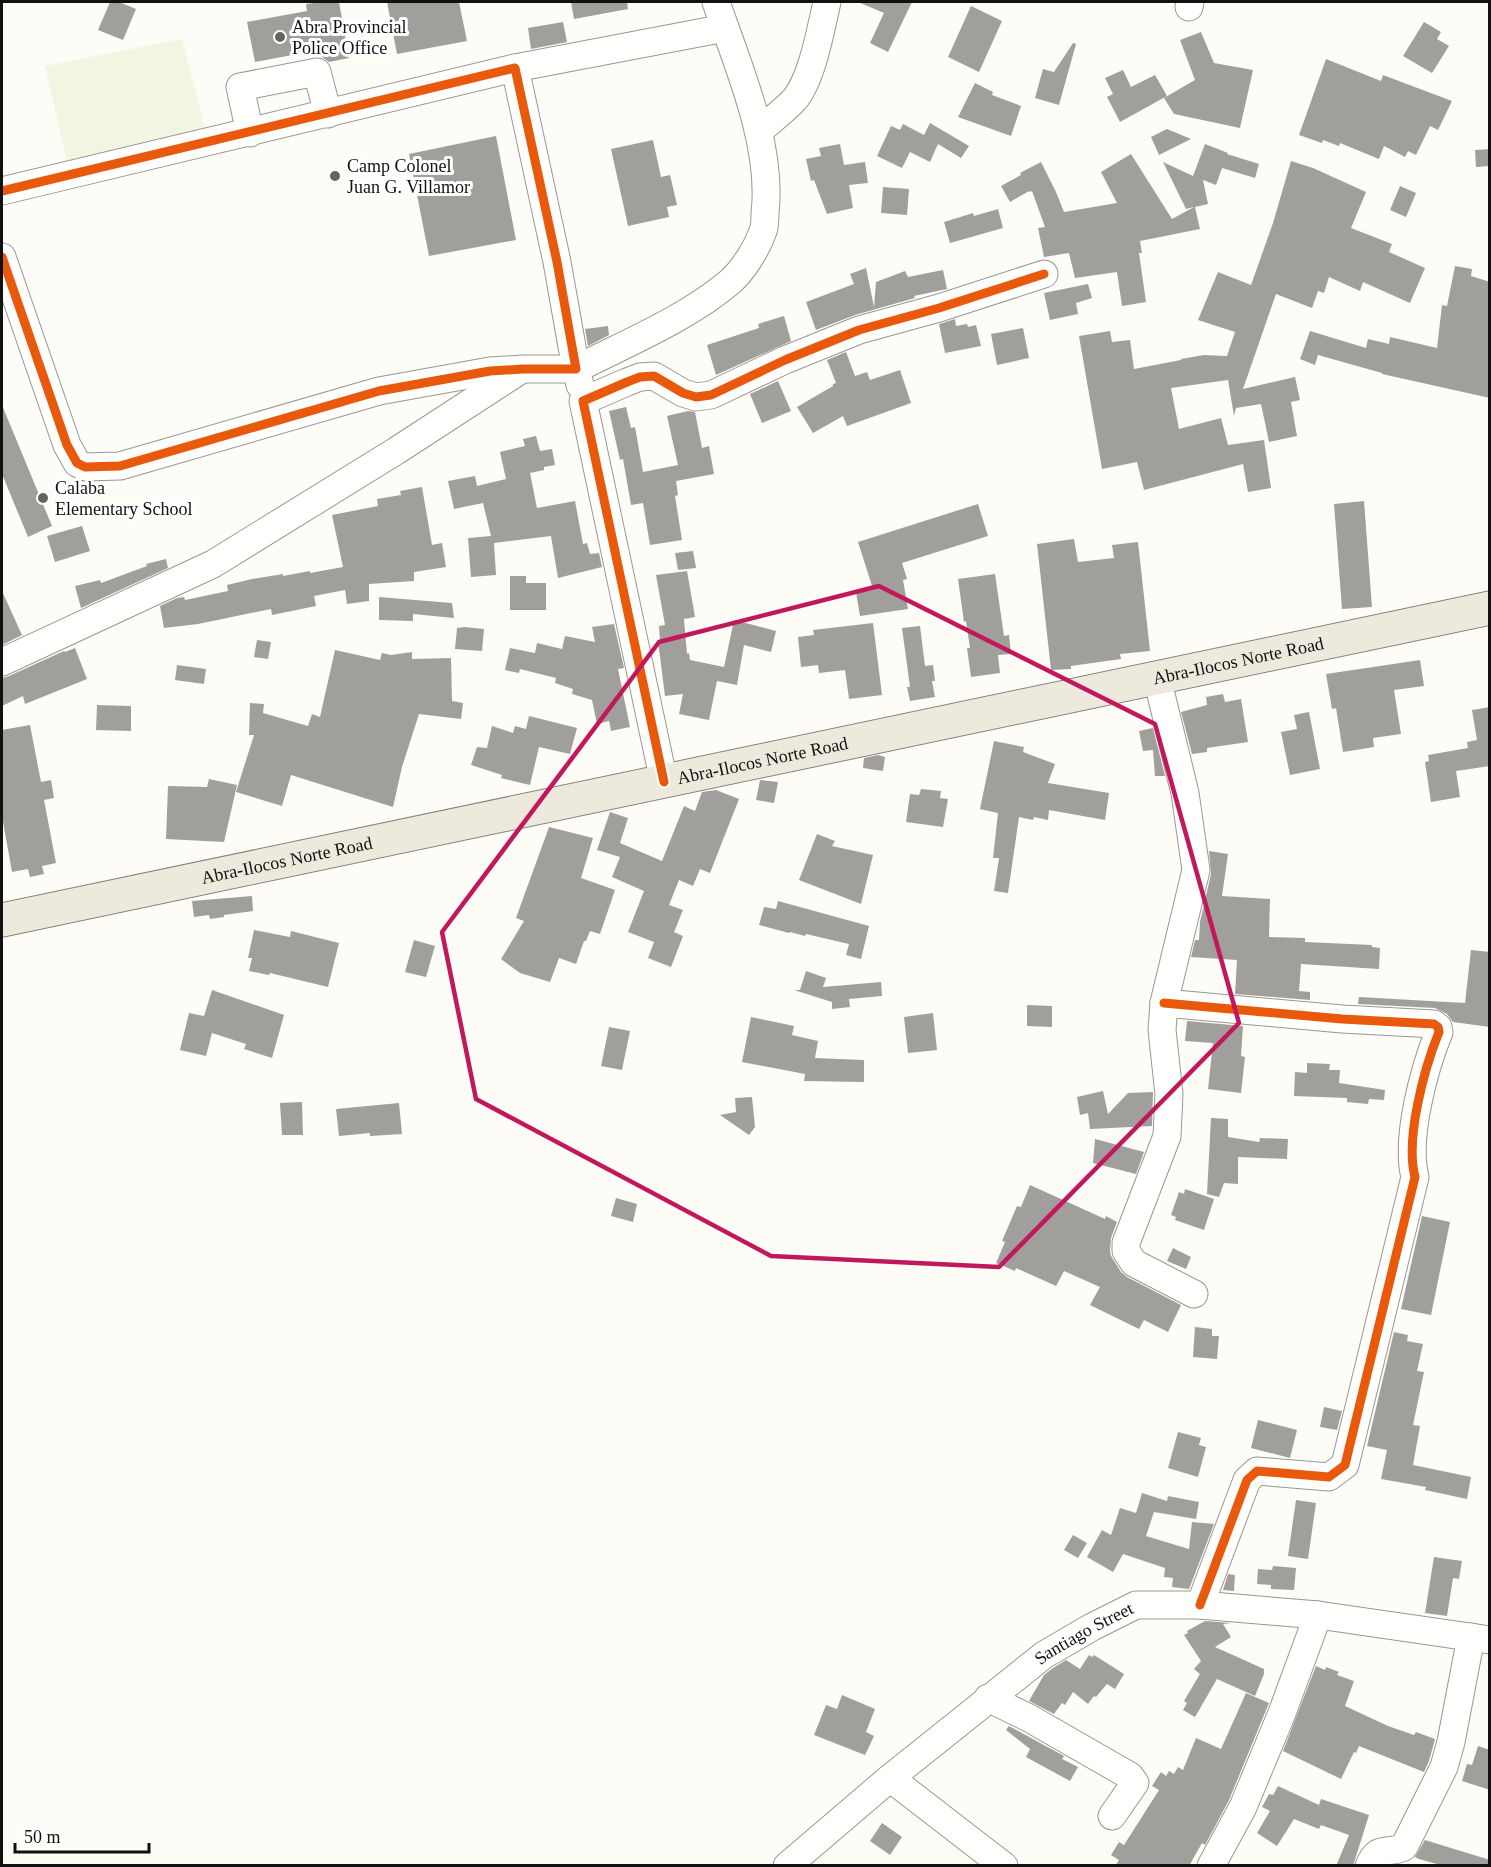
<svg xmlns="http://www.w3.org/2000/svg" width="1491" height="1867" font-family="'Times New Roman',serif">
<style>
.pitch{fill:#f0f6e1}
.building{fill:#a19f9c}
.lines{fill:none;stroke-linecap:round;stroke-linejoin:round}
.minor-casing{stroke:#979795;stroke-width:29}
.major-casing{stroke:#858482;stroke-width:35}
.minor{stroke:#fffffe;stroke-width:27}
.major{stroke:#ede9dc;stroke-width:33}
.cycleway-casing{stroke:#fff;stroke-width:13}
.cycleway{stroke:#e8590c;stroke-width:9}
.marked{fill:none;stroke:#c2185b;stroke-width:4.5;stroke-linejoin:round}
.poi-dot{fill:#646362;stroke:#fff;stroke-width:2}
.labels{text-anchor:middle;stroke-width:6;stroke-linejoin:round;paint-order:stroke}
.poi-label{font-size:18px;fill:#111;stroke:#fff;text-anchor:start}
.street-label{font-size:18px;fill:#111;stroke:#fff}
</style>
<rect width="100%" height="100%" fill="#fdfcf7"/>
<!-- pitch -->
<path class="pitch" d="M182,39L206,132L68,166L45,66Z"/>
<!-- building -->
<path class="building" d="M110,2H119L136,9L123,40L98,30Z
M321,2H339L349,58L329,62L322,57H315L314,51L255,62L247,22L307,11L306,4Z
M387,2H459L467,41L397,54Z
M571,2H627L628,9L574,19Z
M858,2H912L888,52L870,43L884,13Z
M971,6L1002,21L979,72L948,57Z
M563,22L567,42L531,49L528,28Z
M1424,22L1441,32L1437,39L1449,46L1432,73L1403,56Z
M1201,32L1214,63L1253,70L1240,128L1174,114L1164,98L1195,80L1180,40Z
M1073,43L1076,44L1059,105L1035,98L1043,69L1054,72Z
M1326,59L1381,81L1383,75L1452,101L1438,130L1430,126L1416,155L1408,151L1405,157L1384,146L1379,159L1340,143L1339,146L1323,140L1322,143L1299,135Z
M1123,70L1131,87L1155,75L1167,96L1120,122L1107,97L1113,94L1105,78Z
M975,83L993,92L992,95L1021,106L1011,136L958,117Z
M930,123L969,146L961,158L938,144L930,162L910,152L902,168L877,156L891,126L900,130L903,124L924,135Z
M1167,129L1191,139L1159,155L1151,137Z
M496,136L516,240L429,256L409,154Z
M653,140L661,177L670,175L677,205L667,207L669,217L628,226L611,149Z
M840,144L844,165L865,162L868,183L849,185L853,208L827,214L814,180L811,181L806,159L821,156L819,148Z
M1205,144L1228,153L1227,154L1259,164L1255,178L1222,168L1216,185L1203,180L1208,204L1195,207L1200,229L1140,241L1142,253H1139L1146,302L1122,306L1117,272L1075,278L1069,253L1044,257L1038,228L1045,227L1032,191L1030,192L1029,191L1010,202L1001,186L1021,175L1020,173L1041,162L1056,192L1064,212L1117,203L1101,172L1131,154L1172,219L1194,207L1186,209L1163,162L1193,176Z
M1490,149V166L1476,167L1475,150Z
M1291,161L1313,168L1366,192L1351,228L1392,244L1389,252L1425,268L1410,303L1363,282L1360,291L1329,277L1324,293L1318,291L1312,308L1276,294L1243,389L1295,377L1300,400L1291,402L1297,436L1269,442L1261,404L1236,408L1234,416L1228,380L1171,388L1179,429L1221,418L1228,445L1264,440L1271,488L1248,492L1243,464L1144,490L1137,462L1102,469L1079,336L1110,331L1112,342L1130,340L1134,369L1181,360V359L1204,355L1227,356L1235,332L1198,320L1218,272L1251,285L1273,223Z
M1400,186L1416,193L1406,217L1390,210Z
M883,187L909,189L907,215L881,213Z
M998,209L1003,228L950,243L944,222L973,213L974,216Z
M1455,266L1472,269L1471,276L1490,282V398L1382,374V373L1318,355L1315,365L1300,359L1310,331L1366,348L1368,339L1389,344L1390,337L1437,348L1442,305L1447,306Z
M866,268L874,307L876,282L905,271L908,277L943,270L947,289L914,296L915,298L855,315L816,330L806,302L854,284L850,274Z
M1088,284L1092,298L1076,303L1078,314L1050,320L1044,293Z
M784,316L791,341L716,375L707,345L759,328L758,324Z
M955,319L956,326L967,324L968,327L976,325L981,346L945,353L939,324Z
M608,326L609,335L588,346L585,329Z
M1023,328L1029,358L997,365L991,334Z
M846,352L855,376L867,372L870,380L900,370L911,403L847,426L843,416L813,433L797,407L833,386V384L836,383L827,360Z
M778,381L791,411L762,423L750,394Z
M2,405L52,526L28,537L2,474Z
M626,407L631,428L635,427L643,472L678,465L667,416L688,411L695,412L702,448L709,446L714,474L676,481L678,495L675,496L682,540L650,545L643,503L631,505L623,459L620,460L609,411Z
M536,436L540,451L552,449L555,465L544,467V470L530,473L537,508L575,501L583,544L587,543L590,554L599,553L602,567L558,578L551,536L494,543L496,575L471,577L468,538L491,536L483,503L454,509L448,481L475,476L477,486L506,479L500,452L525,446L523,439Z
M422,487L432,545L442,543L446,567L414,572V581L369,584V601L347,604L345,590L314,596L316,606L272,615L271,609L198,624L164,628L160,606L177,598L184,597L185,600L228,591L227,585L252,579L283,574V576L310,571V573L343,567L332,515L378,506L377,499L401,495L400,491Z
M1364,501L1372,607L1342,609L1334,504Z
M978,504L988,536L902,563L907,579L903,580L908,609L860,616L856,592L873,589L858,542Z
M82,526L90,551L55,562L47,536Z
M1074,539L1078,562L1114,558L1112,545L1138,542L1150,651L1120,654L1121,659L1071,666V669L1051,670L1037,544Z
M693,551L696,568L678,570L675,553Z
M166,559L168,568L81,608L75,586L100,580L101,583L147,566L146,564Z
M687,571L695,617L684,619L687,654L689,653L690,660L724,667L734,620L776,631L771,652L744,645L737,685L717,681L709,720L679,714L683,694L665,696L658,641H660L659,626L665,625L656,575Z
M995,574L1004,636L1009,635L1011,654L998,655L1000,673L971,677L967,648H970L966,621L964,622L958,579Z
M510,576H526V583H546V610H510Z
M2,591L22,635L2,645Z
M379,597L452,603L454,618L413,614V621L379,620Z
M873,623L882,695L849,699L845,670L819,673L818,665L801,667L798,637L814,635L813,630Z
M614,624L624,668L618,669L630,727L611,731L609,721L597,724L592,700L572,694L573,689L555,683L556,678L520,669L519,673L505,670L510,648L535,653L537,643L562,649L565,636L595,642L592,627Z
M920,626L925,666L933,665L935,681H932L935,697L910,701L907,687H910L902,628Z
M464,627L484,629L482,651L455,649L457,628Z
M257,640L271,642L268,659L254,657Z
M75,648L87,679L25,704L23,696L2,706V678L9,676L64,651L65,652Z
M335,650L380,660L382,653L391,655L412,652V659L451,658L452,701L463,703L461,719L419,714L402,767L393,807L291,775L282,806L236,792L254,735H249L250,703L264,704L263,713L308,726L312,714L320,717Z
M1420,660L1424,686L1394,690L1401,734L1373,738L1374,747L1343,752L1336,708L1332,709L1326,674Z
M177,665L206,669L204,684L175,680Z
M1223,694L1225,702L1241,699L1248,742L1207,748V752L1192,754L1181,712L1207,705L1206,697Z
M97,705L131,706V731L96,730Z
M1490,707V766L1456,771L1460,797L1431,802L1425,762L1429,761L1428,755L1468,748L1467,742L1477,740L1472,710Z
M1309,712L1320,769L1290,775L1281,732L1297,729L1294,715Z
M529,716L577,728L570,754L539,747L530,785L501,778L502,775L471,765L477,747L487,748L492,726L513,733L515,726L526,729Z
M30,725L41,782L51,780L54,798L44,800L56,863L42,866L44,874L30,877L28,869L12,872L2,816V730Z
M1153,728L1165,776H1155L1153,750L1143,751L1139,731Z
M994,741L1024,747L1023,752L1055,764L1048,783L1109,793L1105,820L1049,810L1048,820L1034,817L1033,820L1019,817L1008,893L994,891L999,858H993L998,813L980,809Z
M878,755L885,757L883,771L863,768L864,758Z
M209,779L237,785L224,842L166,839L168,786L207,787Z
M760,780L778,782L774,803L756,800Z
M921,789L941,791L940,798L948,799L943,827L906,822L910,794L919,795Z
M716,790L739,799L710,873L700,869L693,886L679,880L669,905L683,910L674,932L683,936L671,967L648,958L654,942L628,932L644,891L612,877L620,857L597,850L610,812L628,818L620,843L662,861L684,806L695,811L702,792Z
M549,827L593,838L581,878L615,890L600,934L590,931L586,941H584L576,964L559,958L550,982L520,973L501,959L524,921L516,918Z
M817,834L835,841L832,846L873,855L861,904L799,880Z
M1209,851L1228,854L1222,896L1270,899L1269,937L1305,938V942L1372,945V947L1380,948L1379,969L1301,964L1299,991L1310,992V1000L1235,994L1237,960L1191,957L1195,940H1199L1200,922L1211,874Z
M252,896L253,911L224,915V917L210,919L209,915L194,917L192,901Z
M778,901L869,926L861,959L846,955L849,944L806,934L805,936L790,932L789,933L759,925L764,907L776,909Z
M254,930L290,937L291,931L339,943L328,987L270,973L269,975L249,971L252,958H248Z
M414,940L435,946L426,977L405,972Z
M1471,950L1490,952V1027L1453,1022L1447,1014L1435,1008L1358,1004L1359,997L1465,1003Z
M806,971L826,978L823,987L881,982L882,996L849,999L850,1007L832,1009V1002L794,990H800Z
M212,990L284,1015L272,1058L244,1049L246,1044L212,1033L206,1056L180,1050L189,1013L204,1016Z
M1027,1005L1052,1006V1027L1027,1026Z
M933,1013L937,1050L908,1053L904,1017Z
M751,1017L794,1026L792,1035L818,1041L815,1058L864,1060V1082L804,1081L805,1074L742,1062Z
M1187,1021L1243,1026L1241,1056L1245,1057L1241,1093L1208,1089L1213,1043L1185,1041Z
M609,1027L630,1031L622,1070L601,1066Z
M1307,1063L1330,1064L1329,1070H1340L1339,1083L1385,1090L1384,1100L1369,1099L1368,1104L1347,1102V1098L1294,1096L1295,1072L1307,1073Z
M1103,1091L1108,1114L1128,1093L1153,1092L1152,1126L1090,1129L1088,1113L1080,1115L1077,1097Z
M752,1097L755,1127L749,1135L720,1115L736,1112L735,1098Z
M302,1102L303,1135H282L280,1103Z
M399,1103L402,1134L370,1136V1133L339,1136L336,1109Z
M1211,1118L1228,1119V1137L1259,1142L1260,1138L1288,1139L1287,1159L1238,1157V1184L1224,1183L1219,1197L1207,1194Z
M1095,1139L1144,1152L1136,1174L1093,1163Z
M1030,1185L1105,1219L1106,1216L1117,1222L1111,1238L1110,1251L1111,1256L1121,1272L1127,1277L1181,1305L1168,1332L1144,1320L1139,1329L1090,1305L1100,1287L1064,1271L1056,1286L1016,1268L1015,1271L996,1263L1005,1242L1002,1241L1017,1206L1021,1207Z
M1185,1189L1214,1199L1204,1230L1175,1220L1176,1217L1171,1215L1179,1192L1184,1194Z
M616,1198L637,1204L633,1222L611,1216Z
M1422,1216L1450,1222L1431,1315L1401,1309Z
M1173,1248L1191,1257L1186,1269L1167,1261Z
M1195,1327L1212,1329V1336H1219L1217,1359L1193,1357Z
M1394,1332L1408,1335L1407,1341L1423,1344L1417,1371L1424,1372L1413,1425L1420,1426L1413,1465L1471,1477L1467,1499L1425,1490L1426,1487L1381,1479L1387,1450L1367,1446Z
M1324,1407L1342,1411L1337,1430L1320,1427Z
M1258,1420L1297,1430L1290,1458L1251,1448Z
M1178,1432L1201,1438L1199,1445L1206,1447L1198,1477L1168,1468Z
M1142,1493L1167,1501L1168,1496L1199,1502L1196,1519L1154,1512L1146,1536L1189,1549L1192,1522L1214,1524L1189,1589L1172,1587L1173,1578L1164,1577L1165,1568L1123,1554L1113,1572L1087,1557L1102,1530L1111,1535L1120,1508L1136,1513Z
M1296,1500L1316,1503L1308,1559L1288,1556Z
M1073,1535L1087,1543L1078,1558L1064,1550Z
M1434,1557L1462,1561L1459,1579L1453,1578L1447,1616L1425,1613Z
M1273,1566L1296,1568L1294,1590L1271,1589V1585L1257,1584L1258,1569L1272,1570Z
M1228,1574L1235,1575L1234,1591L1223,1590Z
M1205,1621L1231,1623L1223,1624L1231,1637L1215,1647L1264,1669V1674L1255,1696L1217,1679L1195,1717L1183,1710L1187,1703L1184,1701L1200,1674L1194,1669L1201,1661L1184,1635L1188,1633L1187,1631Z
M1089,1655L1092,1657L1094,1655L1124,1674L1115,1689L1107,1684L1096,1697L1094,1696L1088,1704L1073,1692L1065,1705L1062,1703L1054,1714L1029,1701L1044,1675L1053,1668L1066,1660L1080,1669Z
M1316,1666L1325,1670L1326,1667L1339,1672L1337,1675L1354,1681L1345,1706L1388,1726L1414,1735L1416,1732L1435,1739L1429,1761L1424,1772L1359,1746L1356,1753L1354,1752L1341,1779L1283,1751Z
M1246,1693L1269,1703L1229,1800L1205,1845L1202,1843L1189,1866H1115L1119,1860L1111,1855L1119,1842L1124,1845L1159,1790L1152,1786L1161,1772L1166,1776L1169,1771L1174,1774L1178,1767L1183,1770L1196,1738L1221,1749Z
M842,1695L875,1709L866,1732L874,1736L865,1755L814,1735L826,1705L837,1709Z
M1009,1726L1064,1756L1062,1759L1078,1767L1070,1781L1026,1757L1030,1749L1006,1730Z
M1478,1746L1490,1750V1790L1462,1781L1467,1764L1472,1765Z
M1278,1786L1319,1805L1321,1799L1369,1815L1353,1866H1336L1349,1835L1321,1825L1319,1829L1294,1819L1277,1846L1257,1833L1270,1811L1262,1807L1269,1794L1273,1795Z
M882,1823L902,1837L890,1855L870,1841Z
M1425,1840L1490,1860V1866H1444L1419,1859L1415,1857Z"/>
<g class="lines">
<!-- minor casing -->
<g class="minor-casing">
<g id="minor">
<path d="M1189,7L1190,2"/>
<path d="M515,68L725,28"/>
<path d="M759,131C770,121 784,111 794,100C812,80 821,28 827,2"/>
<path d="M250,133L240,87L317,72L328,114"/>
<path d="M2,191L515,68L557,262L576,369H523L490,371L379,391L120,466L85,467L77,463L67,445L2,257"/>
<path d="M580,385L576,369C627,343 688,318 731,281C744,269 757,248 763,231C765,226 765,219 765,213C773,145 738,66 716,2"/>
<path d="M2,662L213,564L396,451L519,371"/>
<path d="M1157,678L1185,793L1196,870L1164,1003L1162,1030L1169,1094L1167,1136L1126,1243V1251L1134,1263L1194,1294"/>
<path d="M664,782L583,401L627,382L640,377L654,376L683,393L696,397L711,395L785,360L859,330L939,308L1044,274"/>
<path d="M1164,1003L1342,1019L1434,1024L1438,1027L1439,1032C1424,1069 1405,1139 1415,1177L1345,1465L1329,1477L1257,1471L1247,1480L1200,1605"/>
<path d="M988,1698L1029,1718L1130,1776L1135,1783L1112,1816"/>
<path d="M890,1778L1004,1866"/>
<path id="s1" d="M787,1866L890,1778L1044,1655L1092,1627L1136,1605H1200L1318,1615L1490,1640"/>
<path d="M1211,1866L1243,1807L1282,1713L1318,1615"/>
<path d="M1369,1866C1378,1844 1387,1855 1404,1847L1444,1767L1451,1742L1471,1637"/>
</g>
</g>
<!-- major casing -->
<g class="major-casing">
<g id="major">
<path id="s2" d="M2,920L1490,608"/>
</g>
</g>
<!-- minor -->
<use href="#minor" class="minor"/>
<!-- major -->
<use href="#major" class="major"/>
<!-- cycleway casing -->
<g class="cycleway-casing">
<path id="cycleway" d="M2,191L515,68L557,262L576,369H523L490,371L379,391L120,466L85,467L77,463L67,445L2,257
M664,782L583,401L627,382L640,377L654,376L683,393L696,397L711,395L785,360L859,330L939,308L1044,274
M1164,1003L1342,1019L1434,1024L1438,1027L1439,1032C1424,1069 1405,1139 1415,1177L1345,1465L1329,1477L1257,1471L1247,1480L1200,1605"/>
</g>
<!-- cycleway -->
<use href="#cycleway" class="cycleway"/>
</g>
<!-- marked area -->
<path class="marked" d="M879,586L1155,724L1239,1023L999,1267L771,1256L476,1099L442,932L659,642Z"/>
<!-- markers -->
<g class="poi-dot">
<circle cx="280" cy="37" r="6"/>
<circle cx="335" cy="176" r="6"/>
<circle cx="43" cy="498" r="6"/>
</g>
<g class="labels">
<!-- poi labels -->
<g class="poi-label">
<text x="292" y="33">Abra Provincial<tspan x="292" dy="21">Police Office</tspan></text>
<text x="347" y="172">Camp Colonel<tspan x="347" dy="21">Juan G. Villamor</tspan></text>
<text x="55" y="494">Calaba<tspan x="55" dy="21">Elementary School</tspan></text>
</g>
<!-- street labels -->
<g class="street-label">
<text dy="6" stroke="none"><textPath href="#s2" startOffset="1263">Abra-Ilocos Norte Road</textPath></text>
<text dy="6" stroke="none"><textPath href="#s2" startOffset="777">Abra-Ilocos Norte Road</textPath></text>
<text dy="6" stroke="none"><textPath href="#s2" startOffset="291">Abra-Ilocos Norte Road</textPath></text>
<text dy="6" stroke="none"><textPath href="#s1" startOffset="378">Santiago Street</textPath></text>
</g>
</g>
<!-- border -->
<rect width="1491" height="1867" fill="none" stroke="#111111" stroke-width="6"/>
<!-- scale -->
<path d="M15 1843v9h134v-9" fill="none" stroke="#111111" stroke-width="3"/>
<text x="24" y="1843" font-size="18" fill="#111111" stroke="#ffffff" stroke-width="4.5" paint-order="stroke">50 m</text>
</svg>
